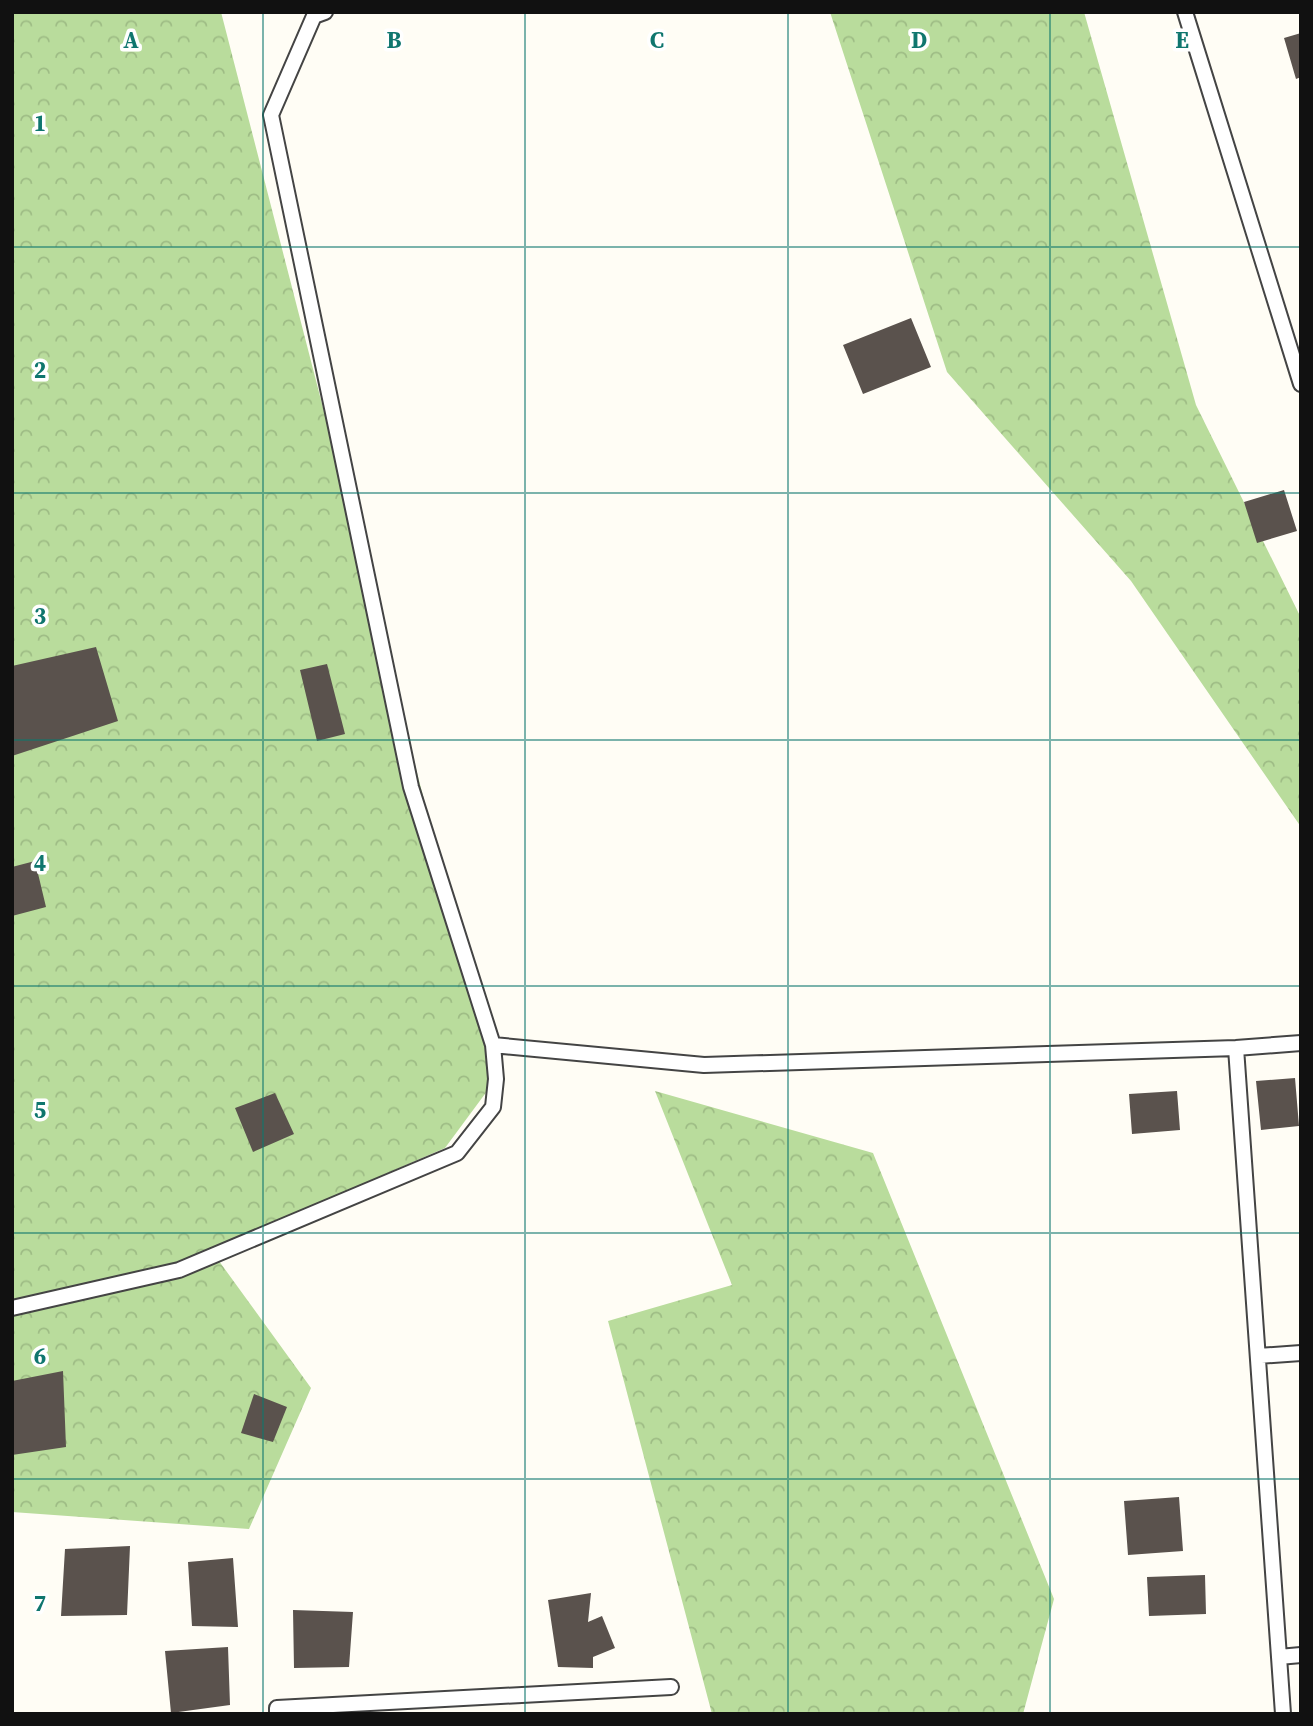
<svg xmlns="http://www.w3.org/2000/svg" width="1313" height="1726" font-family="'Source Serif 4',serif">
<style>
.forest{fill:url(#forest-crowns)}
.building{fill:#5a524d}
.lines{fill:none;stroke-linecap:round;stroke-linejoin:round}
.lane-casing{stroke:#444;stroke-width:18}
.lane{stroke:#fff;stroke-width:14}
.grid{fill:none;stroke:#0f766e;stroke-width:2;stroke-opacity:0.55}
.grid-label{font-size:23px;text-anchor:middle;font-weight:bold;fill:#0f766e;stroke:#fff;stroke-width:7;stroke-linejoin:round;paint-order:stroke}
</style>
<defs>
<pattern id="forest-crowns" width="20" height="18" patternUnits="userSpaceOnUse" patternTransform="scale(1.75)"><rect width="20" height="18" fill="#b9dc9c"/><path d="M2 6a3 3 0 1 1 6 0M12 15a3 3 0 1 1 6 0" fill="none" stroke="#9ebc85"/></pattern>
</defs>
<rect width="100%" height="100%" fill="#fffdf5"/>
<!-- forest -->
<path class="forest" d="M12,12H221L496,1079L445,1148L211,1250L311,1388L249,1529L12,1512Z
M830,12H1084L1196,405L1301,618V827L1131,581L947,372Z
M655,1091L873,1153L1054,1599L1023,1714H712L608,1321L732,1285Z"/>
<!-- building -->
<path class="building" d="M1301,33V77L1296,79L1284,38Z
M911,318L931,367L863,394L843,345Z
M1284,490L1297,531L1257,543L1244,502Z
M96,647L118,721L12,756V666Z
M327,664L345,734L317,741L300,670Z
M35,861L46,907L12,916V867Z
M1295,1078L1299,1126L1261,1130L1256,1081Z
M1177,1091L1180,1130L1132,1134L1129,1094Z
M275,1093L294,1134L253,1152L235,1108Z
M63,1371L66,1447L12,1455V1381Z
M254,1394L287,1407L273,1442L241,1433Z
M1179,1497L1183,1551L1128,1555L1124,1501Z
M130,1546L127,1615L61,1616L65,1549Z
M233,1558L238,1627L192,1626L188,1562Z
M1205,1575L1206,1614L1149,1616L1147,1577Z
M591,1593L588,1622L602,1616L615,1648L593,1657V1668L558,1667L548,1600Z
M293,1610L353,1612L349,1667L294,1668Z
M228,1647L230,1705L171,1713L165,1651Z"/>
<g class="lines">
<!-- lane casing -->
<g class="lane-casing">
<path id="lane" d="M1185,12L1301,384
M493,1045L704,1065L1236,1048L1301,1043
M1236,1048L1279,1657
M12,1308L179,1270L457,1153L493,1107L496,1079L493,1045L411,787L271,115L314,16L325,12
M1258,1356L1301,1353
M277,1714V1708L671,1687
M1283,1714L1279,1657L1301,1655"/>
</g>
<!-- lane -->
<use href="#lane" class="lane"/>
</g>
<!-- grid -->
<path class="grid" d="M263,12V1714M525,12V1714M788,12V1714M1050,12V1714M12,247H1301M12,493H1301M12,740H1301M12,986H1301M12,1233H1301M12,1479H1301"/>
<g class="grid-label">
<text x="131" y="48">A</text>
<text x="394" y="48">B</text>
<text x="657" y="48">C</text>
<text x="919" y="48">D</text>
<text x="1182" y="48">E</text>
<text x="40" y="131">1</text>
<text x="40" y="378">2</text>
<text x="40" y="624">3</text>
<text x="40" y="871">4</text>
<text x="40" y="1118">5</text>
<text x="40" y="1364">6</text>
<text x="40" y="1611">7</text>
</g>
<!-- border -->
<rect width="1313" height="1726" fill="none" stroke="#111111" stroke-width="28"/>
</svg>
